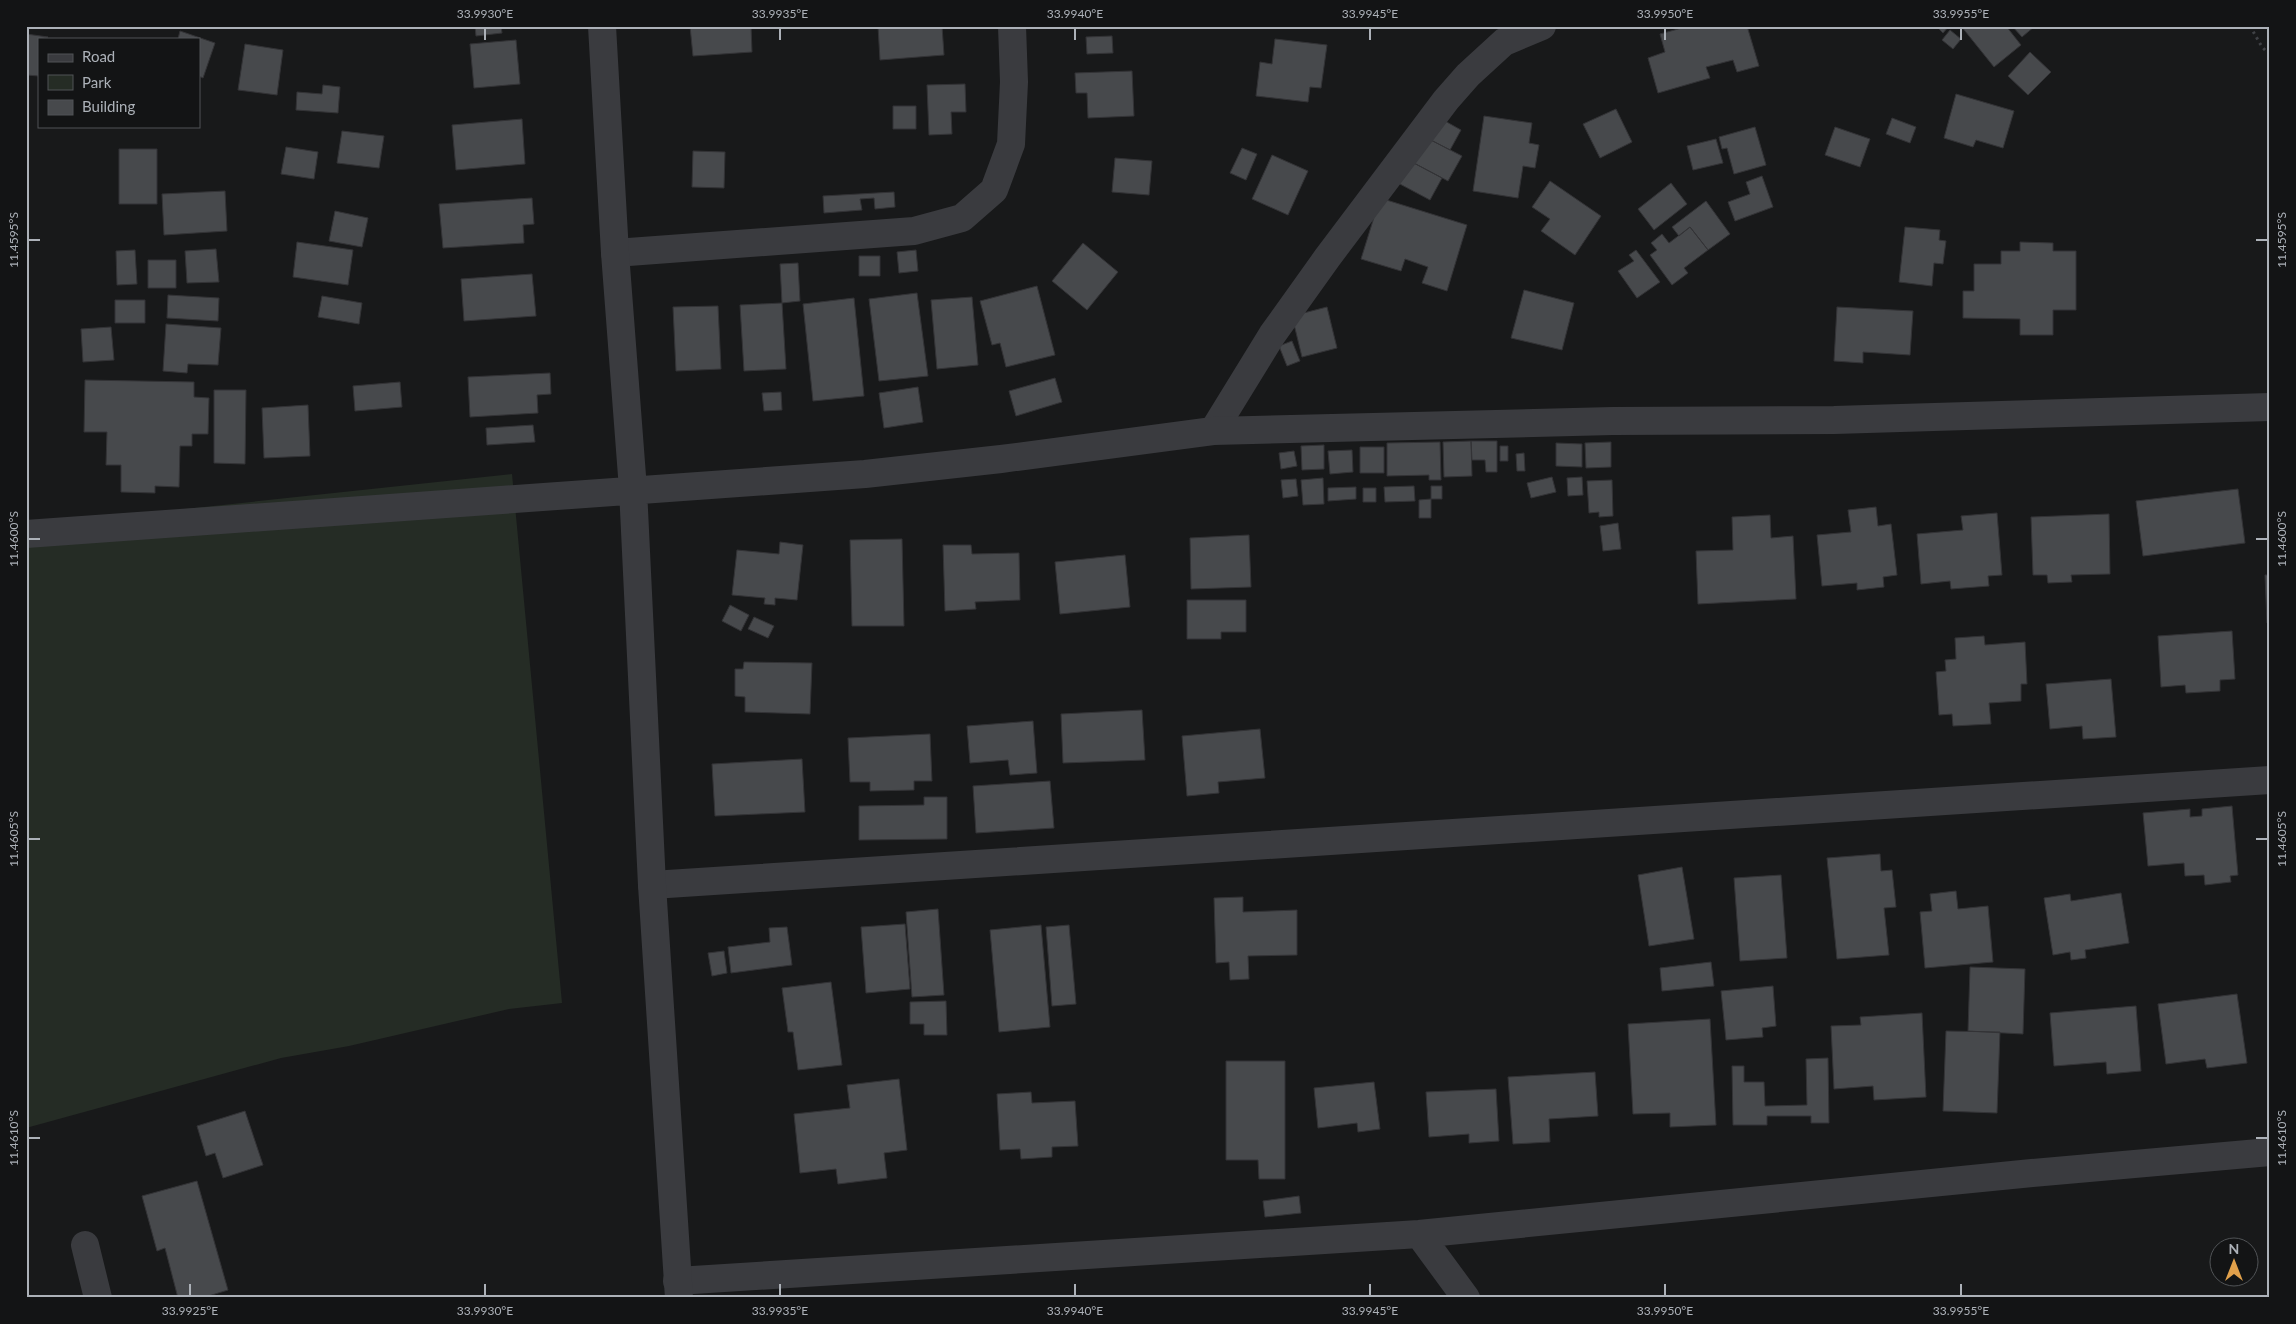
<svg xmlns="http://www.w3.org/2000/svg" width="2296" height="1324" font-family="Lato,sans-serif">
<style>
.green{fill:#252c25}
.building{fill:#47494c;stroke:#333336}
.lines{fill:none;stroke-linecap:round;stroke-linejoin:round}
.path{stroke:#404246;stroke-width:3;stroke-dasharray:2.5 4;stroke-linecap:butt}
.minor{stroke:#3a3b3f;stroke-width:28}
.tertiary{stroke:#3a3b3f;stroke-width:28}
.ticks{fill:none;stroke:#acb1b8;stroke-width:2}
.neatline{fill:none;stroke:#acb1b8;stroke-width:2}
.ticks-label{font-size:12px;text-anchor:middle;fill:#acb1b8}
</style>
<rect width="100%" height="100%" fill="#18191a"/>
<!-- green -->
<path class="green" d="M512,474L562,1003L509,1009L349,1046L281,1058L26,1128V526Z"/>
<!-- building -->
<path class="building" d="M475,26H501L502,33L476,36Z
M690,26H751L752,52L693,56Z
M878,26H942L944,55L880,60Z
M1689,26H1747L1759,66L1737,72L1733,60L1706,67L1710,78L1658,93L1648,58L1665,52L1660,34Z
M1936,26H1949L1943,33Z
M1961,26H2006L2021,45L1994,67Z
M2012,26H2035L2022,37Z
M1950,30L1961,39L1953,49L1942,40Z
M180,31L215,43L203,78L199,76V39H178Z
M26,34L48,37L39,39V76L26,75Z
M1112,36L1113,53L1087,54L1086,37Z
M1275,39L1327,45L1321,88L1310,87L1308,102L1256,96L1260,62L1272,64Z
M516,40L520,84L474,88L470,44Z
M245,44L283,50L277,95L238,90Z
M2030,52L2051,72L2028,95L2008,76Z
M1132,71L1134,116L1088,118L1087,93H1076L1075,73Z
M965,84L966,112H951L952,134L929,135L927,85Z
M323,85L340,87L338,113L296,110L297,92L322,94Z
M1956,94L2014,111L2003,148L1976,140L1973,147L1944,138Z
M893,106H916V129H893Z
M1616,109L1632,142L1600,158L1583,124Z
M1436,116L1461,130L1450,150L1425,137Z
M1484,116L1532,123L1529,143L1539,145L1535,168L1523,166L1518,198L1473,191Z
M1892,118L1916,127L1910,143L1886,134Z
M522,119L525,164L456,170L452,125Z
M1755,127L1766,165L1734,174L1727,148L1722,149L1719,137Z
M1835,127L1870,139L1860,167L1825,155Z
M342,131L384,136L379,168L337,163Z
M1425,137L1462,156L1448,181L1412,162Z
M1716,139L1723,163L1693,170L1687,146Z
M286,147L318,152L314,179L281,174Z
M1242,148L1257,154L1246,180L1230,173Z
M119,149H157V204H119Z
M693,151L725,152L724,188L692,187Z
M1272,155L1308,171L1288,215L1252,199Z
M1115,158L1152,161L1149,195L1112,192Z
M1410,161L1442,178L1430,200L1398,183Z
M1762,176L1773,207L1735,221L1728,202L1750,194L1746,182Z
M1550,181L1601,216L1575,255L1541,231L1550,219L1532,207Z
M1671,183L1687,204L1654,230L1638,209Z
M225,191L227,231L164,235L162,194Z
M894,192L895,207L875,209L874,198L860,199L862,210L824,213L823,196Z
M532,198L534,224L523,225L524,243L443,248L439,204Z
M1380,198L1467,225L1447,291L1422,283L1428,267L1405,259L1401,271L1361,259Z
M1706,201L1730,234L1708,250L1690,227L1679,236L1672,227Z
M335,211L368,218L362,247L329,241Z
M1690,227L1708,250L1684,268L1688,273L1672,285L1650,255L1657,250L1651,243L1662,234L1669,243Z
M1905,227L1940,230L1939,240L1946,241L1943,264L1934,263L1932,286L1899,282Z
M297,242L353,250L348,285L293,277Z
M2020,242L2053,243V251H2076V310H2053V335H2020V319L1963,318V291H1974V264H2001V251H2020Z
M1083,243L1118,272L1087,310L1052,281Z
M216,249L219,282L187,283L185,251Z
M135,250L137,284L117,285L116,251Z
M916,250L918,271L899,273L897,252Z
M1636,250L1660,282L1637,298L1618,271L1634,261L1629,255Z
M859,256H880V276H859Z
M148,260H176V288H148Z
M798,263L800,301L782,303L780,264Z
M532,274L536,316L464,321L461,279Z
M1037,286L1055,355L1006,367L1000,343L992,345L980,301Z
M1524,290L1574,303L1562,350L1511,338Z
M917,293L928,376L879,381L869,299Z
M168,295L219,298L218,321L167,318Z
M322,296L362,303L359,324L318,317Z
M972,297L978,365L937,369L931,300Z
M854,298L864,396L813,401L803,304Z
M115,300H145V323H115Z
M782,303L786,369L744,371L740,305Z
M718,306L721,369L676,371L673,307Z
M1327,307L1337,348L1302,357L1292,316Z
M1837,307L1913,311L1910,355L1863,352V363L1834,361Z
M166,324L221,328L218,365L188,364L187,373L163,371Z
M111,327L114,360L83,362L81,329Z
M1292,341L1300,361L1287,366L1279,346Z
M550,373L551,394L537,395L538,413L470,417L468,377Z
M1055,378L1062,402L1016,416L1009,391Z
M85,380L194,382V397L209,398L208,434H192V446H180L179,487L155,486V493L121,492V465H106L107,432H84Z
M400,382L402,407L355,411L353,386Z
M918,387L923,422L884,428L879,393Z
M214,390H246L245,464L214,463Z
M781,392L782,410L764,411L762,393Z
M308,405L310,456L264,458L262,408Z
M533,425L535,442L487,445L486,428Z
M1471,441L1472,476L1444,477L1443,442Z
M1471,441H1497V472H1486L1485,460H1472Z
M1440,442L1441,480H1429V475L1387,476V443Z
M1611,442V467L1586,468L1585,443Z
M1556,443L1582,444V467L1556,466Z
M1324,445V469L1302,470L1301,446Z
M1500,446H1508V461H1500Z
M1360,447H1384V473H1360Z
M1352,450L1353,472L1330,474L1328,451Z
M1294,451L1297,466L1281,469L1279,453Z
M1524,453L1525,471H1517L1516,454Z
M1552,477L1556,492L1531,498L1527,483Z
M1582,477L1583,495L1568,496L1567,478Z
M1323,478L1324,504L1303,505L1301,480Z
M1296,479L1298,496L1283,498L1281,480Z
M1612,480L1613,516L1599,517V512L1589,513L1587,481Z
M1414,486L1415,501L1385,502L1384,487Z
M1431,486H1442V499H1431Z
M1356,487V499L1328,501V488Z
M1363,488H1376V502H1363Z
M2238,489L2245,543L2143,556L2136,501Z
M1431,499V518H1419V500Z
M1876,507L1878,526L1891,524L1897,575L1883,577L1884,587L1857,590V583L1822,586L1817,535L1851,532L1848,510Z
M1997,513L2002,575L1988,576L1989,586L1951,589L1950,581L1921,584L1917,534L1963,530L1961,516Z
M2109,514L2110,574L2071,575L2072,582L2048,583L2047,575H2033L2031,517Z
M1770,515L1771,538L1793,536L1796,599L1698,604L1696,551L1733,550L1732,517Z
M1618,523L1621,549L1603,551L1600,526Z
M1249,535L1251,587L1191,589L1190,538Z
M902,539L904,626H852L850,540Z
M780,542L803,545L797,600L775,598V605L764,604L765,598L732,595L737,550L779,554Z
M943,545H971L972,554L1019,553L1020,600L975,602L976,609L945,611Z
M1125,555L1130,607L1060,614L1055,562Z
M2265,575H2270V623H2267Z
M1187,600H1246V632H1221V639H1187Z
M730,605L749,615L741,631L722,621Z
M754,617L774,626L768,638L748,629Z
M2232,631L2235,679L2220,680V691L2186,693L2185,685L2161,687L2158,636Z
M1984,636L1985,645L2025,642L2027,684H2021V701L1989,703L1991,724L1953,726L1952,714L1939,715L1936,672L1946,671L1945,660L1956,659L1955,638Z
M744,662L812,663L810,714L745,712V697L735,696V669H743Z
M2111,679L2116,737L2083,739L2082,726L2050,729L2046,684Z
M1142,710L1145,760L1063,763L1061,714Z
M1033,721L1037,773L1010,775L1008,760L970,763L967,726Z
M1260,729L1265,778L1218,782L1219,793L1187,796L1182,736Z
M930,734L932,781H914V790L870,791V782H850L848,738Z
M802,759L805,812L715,816L712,764Z
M1050,781L1054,828L976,833L973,786Z
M924,797H947V839L859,840V806L924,805Z
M2232,806L2238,875L2230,876L2231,882L2205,885L2204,875L2185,876L2184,863L2148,866L2143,813L2190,809V817L2202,816V809Z
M1880,854L1881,871L1892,870L1896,907L1884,908L1889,955L1837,959L1827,858Z
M1682,867L1694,939L1649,946L1638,875Z
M1781,875L1787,958L1740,961L1734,878Z
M1956,891L1958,909L1988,906L1993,962L1925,968L1920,912L1932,911L1930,894Z
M2121,893L2129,943L2085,950L2086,958L2071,960L2070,952L2053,955L2044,898L2070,894L2071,901Z
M1243,897V912L1297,910V955L1248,956L1249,979L1230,980L1229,962L1216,963L1214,898Z
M938,909L944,995L912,997L906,912Z
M905,924L910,989L866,993L861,927Z
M1041,925L1050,1027L999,1032L990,930Z
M1069,925L1076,1004L1052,1006L1046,927Z
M787,927L792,965L731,973L728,947L770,942L769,928Z
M724,951L727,973L712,976L708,953Z
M1711,962L1714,986L1662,991L1660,968Z
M1970,967L2025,969L2023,1034L1968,1031Z
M831,982L842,1065L798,1070L793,1032H788L782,988Z
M1773,986L1776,1026L1762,1028L1763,1037L1726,1040L1721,991Z
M2237,994L2247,1063L2207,1068L2205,1059L2166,1064L2158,1004Z
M946,1001L947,1035H924V1024H910V1002Z
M2136,1006L2141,1071L2107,1074L2106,1062L2054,1066L2050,1013Z
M1922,1013L1926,1097L1874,1100L1873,1086L1834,1089L1831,1026L1861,1025L1860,1017Z
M1710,1019L1716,1125L1670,1127V1113L1633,1114L1628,1024Z
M1946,1031L2000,1032L1997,1113L1943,1111Z
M1828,1058L1829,1123H1811V1116H1767V1125H1733L1732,1066H1744V1082H1764L1765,1106L1807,1105L1806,1059Z
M1226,1061H1285V1179H1259L1258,1160H1226Z
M1595,1072L1598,1116L1549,1119L1550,1142L1513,1144L1508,1077Z
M899,1079L907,1150L884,1153L887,1178L838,1184L836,1169L800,1173L794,1114L850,1108L847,1085Z
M1374,1082L1380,1129L1358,1132L1357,1123L1318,1128L1314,1088Z
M1496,1089L1499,1141L1469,1143V1134L1429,1137L1426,1092Z
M1031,1092L1032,1103L1075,1101L1078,1146L1052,1147V1157L1021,1159L1020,1149L1000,1150L997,1094Z
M245,1111L263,1165L223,1178L215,1153L206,1156L197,1126Z
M197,1181L228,1290L202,1298H178L165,1248L157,1251L142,1196Z
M1299,1196L1301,1213L1265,1217L1263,1201Z"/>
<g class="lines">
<!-- path -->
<path class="path" d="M2250,26L2262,47L2270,55"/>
<!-- minor -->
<path class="minor" d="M615,253L914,231L962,218L994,190L1011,144L1014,82L1012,26
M1213,431L1272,335L1327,258L1446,100L1468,75L1504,42L1542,26
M652,885L2270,780
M1419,1234L1466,1298
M85,1245L98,1298
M677,1281L1419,1234L2032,1173L2270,1152"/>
<!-- tertiary -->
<path class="tertiary" d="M602,26L615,253L633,489L652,885L679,1298
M26,534L865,474L1001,459L1213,431L1613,421L1834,420L2270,407"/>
</g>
<!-- ticks -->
<path class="ticks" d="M485,28V40M780,28V40M1075,28V40M1370,28V40M1665,28V40M1961,28V40M28,240H40M2256,240H2268M28,539H40M2256,539H2268M28,839H40M2256,839H2268M28,1138H40M2256,1138H2268M190,1284V1296M485,1284V1296M780,1284V1296M1075,1284V1296M1370,1284V1296M1665,1284V1296M1961,1284V1296"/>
<!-- border -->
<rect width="2296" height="1324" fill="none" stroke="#131415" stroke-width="55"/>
<!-- legend -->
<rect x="38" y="38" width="162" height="90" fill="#131415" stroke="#505356"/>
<rect x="48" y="54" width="25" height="8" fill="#3a3b3f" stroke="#505356"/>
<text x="82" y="62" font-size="15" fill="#acb1b8">Road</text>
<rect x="48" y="75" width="25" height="15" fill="#252c25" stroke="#505356"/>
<text x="82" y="88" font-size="15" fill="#acb1b8">Park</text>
<rect x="48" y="100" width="25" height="15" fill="#47494c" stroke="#505356"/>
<text x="82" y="112" font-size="15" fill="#acb1b8">Building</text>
<!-- north arrow -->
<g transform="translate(2234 1262)"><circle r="24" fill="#131415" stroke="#505356"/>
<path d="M0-4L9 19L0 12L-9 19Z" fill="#e0a04b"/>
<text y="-8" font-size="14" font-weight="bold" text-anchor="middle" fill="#acb1b8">N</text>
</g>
<rect x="28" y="28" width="2240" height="1268" class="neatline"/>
<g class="ticks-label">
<text x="485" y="18">33.9930°E</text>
<text x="780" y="18">33.9935°E</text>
<text x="1075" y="18">33.9940°E</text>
<text x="1370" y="18">33.9945°E</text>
<text x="1665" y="18">33.9950°E</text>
<text x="1961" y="18">33.9955°E</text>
<text transform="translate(14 240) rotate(-90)" y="4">11.4595°S</text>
<text transform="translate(2282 240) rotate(-90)" y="4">11.4595°S</text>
<text transform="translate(14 539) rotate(-90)" y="4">11.4600°S</text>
<text transform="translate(2282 539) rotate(-90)" y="4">11.4600°S</text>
<text transform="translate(14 839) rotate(-90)" y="4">11.4605°S</text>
<text transform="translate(2282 839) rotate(-90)" y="4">11.4605°S</text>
<text transform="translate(14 1138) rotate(-90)" y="4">11.4610°S</text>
<text transform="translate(2282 1138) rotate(-90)" y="4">11.4610°S</text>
<text x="190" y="1315">33.9925°E</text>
<text x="485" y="1315">33.9930°E</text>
<text x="780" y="1315">33.9935°E</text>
<text x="1075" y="1315">33.9940°E</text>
<text x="1370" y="1315">33.9945°E</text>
<text x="1665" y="1315">33.9950°E</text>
<text x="1961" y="1315">33.9955°E</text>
</g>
</svg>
